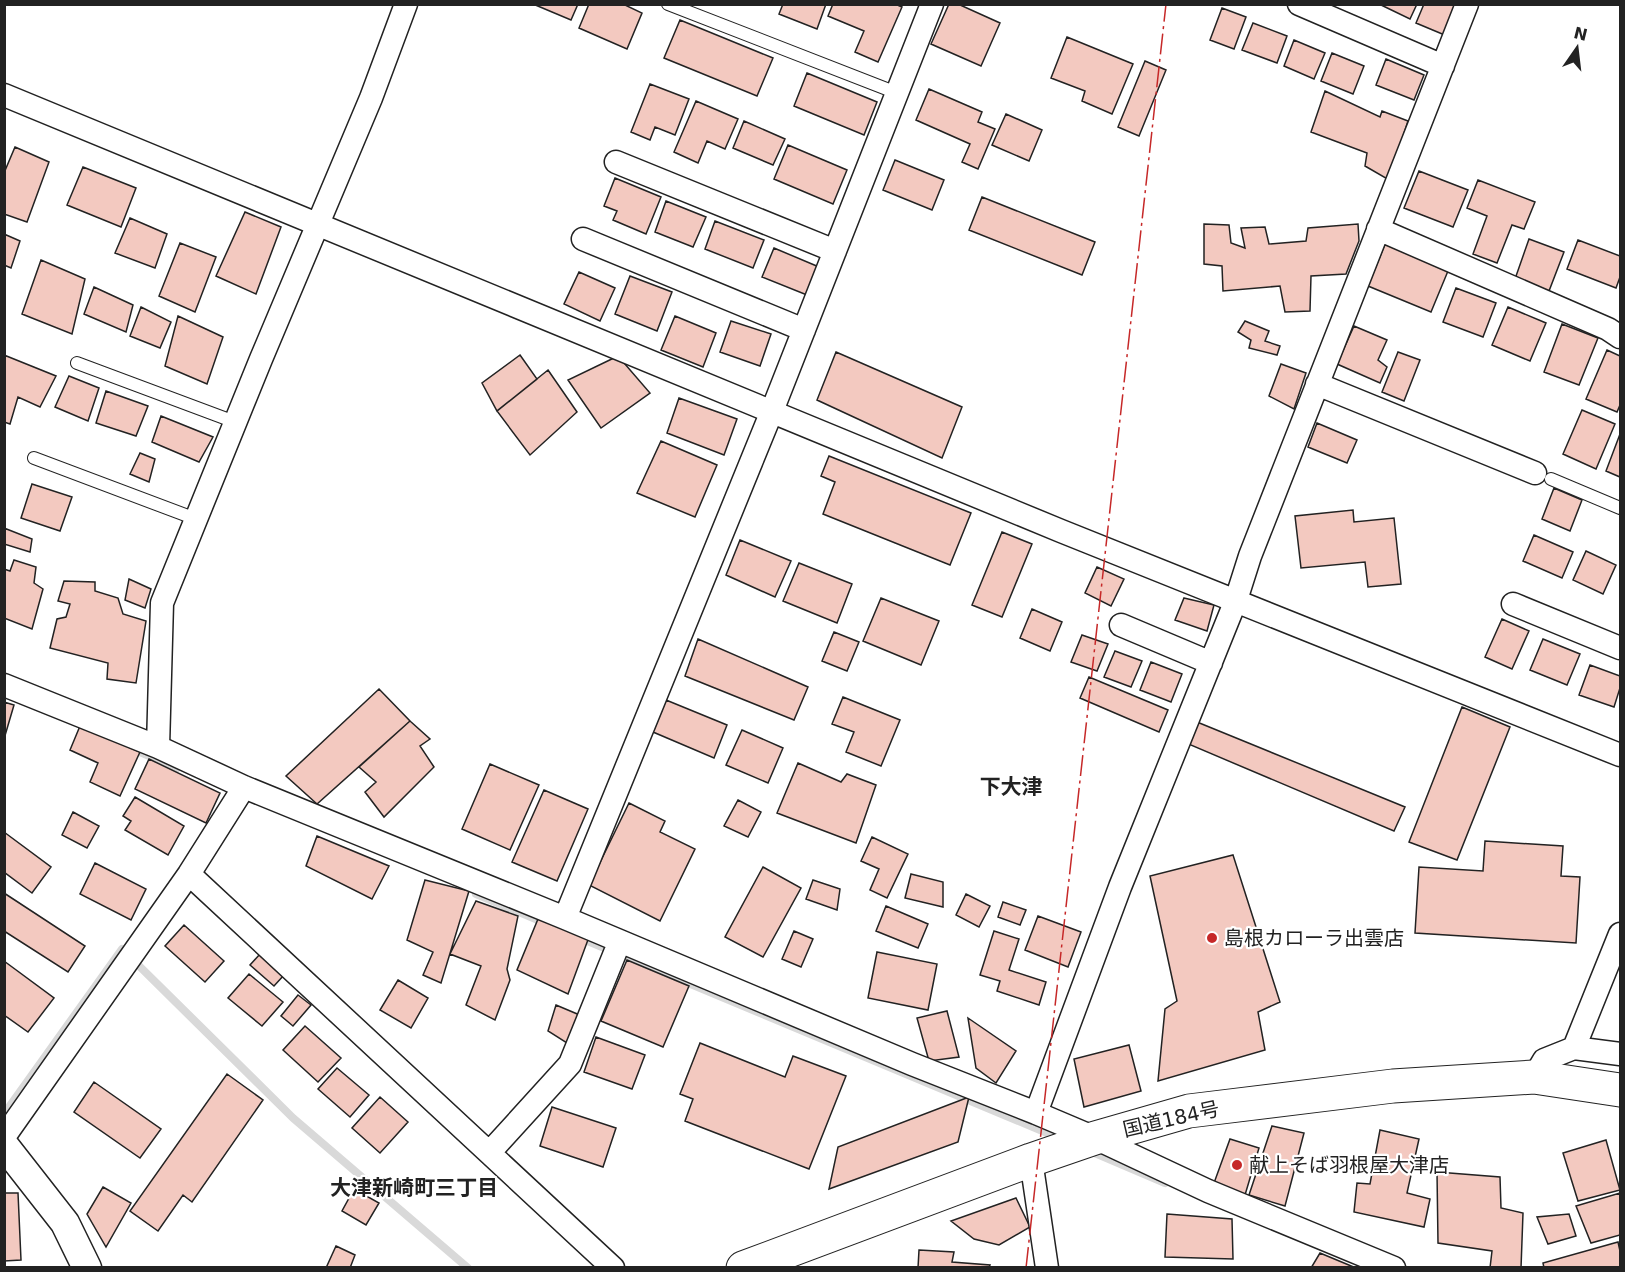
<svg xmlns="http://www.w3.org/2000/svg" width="1625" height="1272" font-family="'DejaVu Sans','Noto Sans JP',sans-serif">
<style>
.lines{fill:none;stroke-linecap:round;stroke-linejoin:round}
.stream{stroke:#d9d9d9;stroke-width:8}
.building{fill:#f3c9c0;stroke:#222;stroke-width:1.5}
.service-casing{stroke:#222;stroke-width:14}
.minor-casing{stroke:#222;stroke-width:25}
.tertiary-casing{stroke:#222;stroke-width:31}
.trunk-casing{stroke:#222;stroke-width:35}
.service{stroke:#fff;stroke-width:12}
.minor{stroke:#fff;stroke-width:22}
.tertiary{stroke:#fff;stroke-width:28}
.trunk{stroke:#fff;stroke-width:33}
.power{stroke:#c62828;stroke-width:1.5;stroke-dasharray:21 4.5 3 4.5;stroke-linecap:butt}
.poi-dot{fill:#c62828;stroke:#fff;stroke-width:2}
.labels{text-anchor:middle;stroke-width:4.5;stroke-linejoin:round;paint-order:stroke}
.poi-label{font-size:20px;fill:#222;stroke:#fff;text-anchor:start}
.street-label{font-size:20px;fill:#222;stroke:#fff}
.neighbourhood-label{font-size:21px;font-weight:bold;fill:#222;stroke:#fff}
</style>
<rect width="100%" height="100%" fill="#fff"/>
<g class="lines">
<!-- stream -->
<path class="stream" d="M133,749L177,768
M476,894L545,923
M578,937L1059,1138
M4,1114L122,949L293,1118L468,1268
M1090,1151L1165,1183"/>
</g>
<!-- building -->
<path class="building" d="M533,4H578L571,20Z
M589,4H623L642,13L627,49L579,28Z
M783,4H826L817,29L779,14Z
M833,4H895L902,7L878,62L855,52L864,31L828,16Z
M949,4H958L1000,23L981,66L931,44Z
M1379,4H1417L1410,19Z
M1424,4L1460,5L1447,36L1416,23Z
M1222,8L1246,17L1234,49L1210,40Z
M680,20L773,58L757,96L664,58Z
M1253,23L1287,36L1277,63L1242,50Z
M1067,37L1133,64L1112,114L1082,101L1085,91L1051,78Z
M1294,40L1325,53L1314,79L1284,66Z
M1332,53L1364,66L1353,94L1321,81Z
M1386,59L1424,75L1414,100L1376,85Z
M1145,61L1166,70L1139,136L1118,127Z
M807,73L877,102L864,135L794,106Z
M650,84L689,99L675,135L655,127L650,140L631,132Z
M929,89L982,112L978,122L995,129L978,169L962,162L970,144L916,120Z
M1325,91L1380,117L1382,111L1408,121L1389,180L1365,166L1367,153L1311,132Z
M696,101L738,119L725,149L707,141L698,163L674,152Z
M1006,114L1042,130L1029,161L992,145Z
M744,121L785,139L773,165L733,148Z
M788,145L847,170L833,204L774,179Z
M15,147L49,162L27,222L4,214V173Z
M895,160L944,180L932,210L883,190Z
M83,167L136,188L121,227L67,205Z
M1419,171L1468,190L1453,227L1404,208Z
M615,178L661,197L646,234L613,220L617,211L604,206Z
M1478,180L1535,202L1524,229L1512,225L1497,263L1473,254L1487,216L1467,208Z
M982,197L1095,242L1082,275L969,230Z
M666,201L706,217L693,247L655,232Z
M245,212L281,227L256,294L216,276Z
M130,218L167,234L155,268L115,253Z
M715,221L764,240L753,268L705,249Z
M1204,224L1229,225L1231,243L1245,248L1241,228L1265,227L1269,244L1306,241L1308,228L1358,224L1359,241L1346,274L1311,276L1310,311L1285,312L1280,286L1223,291L1222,266L1204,264Z
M4,234L20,241L11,268L4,265Z
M1529,239L1564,252L1549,291L1515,279Z
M1578,240L1620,256V277L1616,288L1567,269Z
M180,243L216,257L195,312L159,296Z
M1385,244L1448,271L1431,312L1368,286Z
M774,248L819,267L807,295L762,277Z
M41,260L85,279L72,334L22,314Z
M579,272L615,288L600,321L564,304Z
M630,276L672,292L657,331L615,314Z
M94,287L133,305L126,332L84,314Z
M1456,288L1496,303L1483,337L1443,322Z
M141,307L171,322L160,348L130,336Z
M1508,307L1546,323L1530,361L1492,345Z
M178,316L223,337L207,384L165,366Z
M675,316L716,333L703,367L661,350Z
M731,321L771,334L760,366L720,352Z
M1245,321L1269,331L1265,341L1280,346L1277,355L1249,348L1251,340L1238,332Z
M1562,324L1598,338L1579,385L1544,372Z
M1354,326L1387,340L1378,360L1387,367L1380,383L1337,364Z
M1607,350L1620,356V405L1617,412L1586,399Z
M836,352L962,407L942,458L817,400Z
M1398,352L1420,360L1404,401L1382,392Z
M4,355L56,376L40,407L18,397L10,424L4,422Z
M520,355L537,379L497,411L482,383Z
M618,356L650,393L601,428L568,380Z
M1281,364L1306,373L1294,409L1269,396Z
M548,370L577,412L530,455L497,411Z
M69,376L99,388L88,421L55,407Z
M106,391L148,406L136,436L96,423Z
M679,398L737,419L724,455L667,433Z
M1582,410L1615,424L1596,469L1563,454Z
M161,416L213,437L199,462L152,442Z
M1317,423L1357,440L1347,463L1308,447Z
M1620,434V477L1606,471Z
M661,441L717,465L695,517L637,493Z
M140,453L155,459L149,482L130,474Z
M829,456L971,513L950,565L823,514L835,482L821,476Z
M32,484L72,497L60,531L21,518Z
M1554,488L1582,500L1570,531L1542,519Z
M1353,510L1354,522L1394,518L1401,584L1368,587L1365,562L1301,568L1295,516Z
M4,528L32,539L30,552L4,544Z
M1002,532L1032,544L1002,617L972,605Z
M1534,535L1573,552L1562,578L1523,561Z
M740,540L791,561L775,597L726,575Z
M1586,551L1616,565L1603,594L1573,580Z
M14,560L36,567L34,583L43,589L32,629L4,618V569L10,571Z
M799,563L852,584L837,623L783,601Z
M1097,567L1124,579L1111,606L1085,593Z
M129,579L151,589L145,608L125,600Z
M64,581L95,582V591L118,598L123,614L146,621L136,683L107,679L108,663L50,648L57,619L66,617L70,604L58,601Z
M881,598L939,621L921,665L863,641Z
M1184,598L1214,605L1207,631L1175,620Z
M1032,609L1062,622L1050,651L1020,638Z
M1502,619L1529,631L1512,669L1485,657Z
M834,632L859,642L847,671L822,661Z
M1082,635L1108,644L1097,671L1071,662Z
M698,639L808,687L794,720L685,676Z
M1543,639L1580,654L1567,685L1530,670Z
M1115,651L1142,661L1131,687L1104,677Z
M1151,662L1182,674L1171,702L1140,690Z
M1590,665L1620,676V688L1614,707L1579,695Z
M1089,677L1168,710L1159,732L1080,698Z
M379,689L410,721L317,804L286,776Z
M843,697L900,720L881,766L846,752L854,732L832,724Z
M666,700L727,725L714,758L653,732Z
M4,702L14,705L4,739Z
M1462,707L1510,727L1457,860L1409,842Z
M410,721L430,739L420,746L434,767L384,817L365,792L376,782L359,767Z
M1197,722L1405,807L1394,831L1186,743Z
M80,726L140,752L120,796L90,782L98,763L70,750Z
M742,730L783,748L768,783L726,765Z
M149,759L220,793L206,823L135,789Z
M798,763L841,782L847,774L876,785L856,843L777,813Z
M490,764L539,785L510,850L462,829Z
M544,790L588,809L557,881L512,862Z
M135,797L184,826L168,855L125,830L131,821L123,816Z
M738,800L761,812L748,837L724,826Z
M629,803L665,821L660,832L695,849L660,921L589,885Z
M73,812L99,826L87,848L62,835Z
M4,832L51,867L32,893L4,872Z
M317,836L389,866L372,899L306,866Z
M872,837L908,854L887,898L870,890L879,869L861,861Z
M1485,841L1563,846L1561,876L1580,877L1576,943L1415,933L1419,867L1483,871Z
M1233,855L1280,1002L1258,1012L1265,1050L1158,1081L1165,1009L1177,1001L1150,876Z
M95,863L146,889L131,920L80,894Z
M763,867L801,888L763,957L725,937Z
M911,874L943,882V907L905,898Z
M425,880L469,891L441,983L423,975L433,952L407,940Z
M813,880L840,889L837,910L806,899Z
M4,893L85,946L68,972L4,931Z
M966,894L990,906L979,927L956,915Z
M476,901L518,916L507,969L510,980L495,1020L466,1005L481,966L450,954Z
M1003,902L1026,910L1020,925L998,917Z
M886,906L928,924L918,948L876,931Z
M1038,916L1081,932L1068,967L1025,950Z
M538,919L589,937L568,994L517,970Z
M184,925L224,961L205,982L165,946Z
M794,931L813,939L801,967L782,959Z
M994,931L1019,939L1009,970L1046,982L1039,1005L997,991L1000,981L980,975Z
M877,952L937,964L928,1010L868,998Z
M260,954L284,975L274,986L250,965Z
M627,960L689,986L663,1047L601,1021Z
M4,961L54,998L28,1032L4,1015Z
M249,974L283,1002L262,1026L228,998Z
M398,980L428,998L411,1028L380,1010Z
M298,995L311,1005L293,1026L281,1016Z
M556,1005L582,1016L570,1045L548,1031Z
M947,1011L959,1057L929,1061L917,1018Z
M968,1018L1016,1051L996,1083L976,1068Z
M305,1026L341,1058L318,1082L283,1050Z
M596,1037L645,1055L632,1089L584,1072Z
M700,1043L785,1077L793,1056L846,1076L809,1169L685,1121L693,1099L680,1094Z
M1129,1045L1141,1091L1084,1107L1074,1059Z
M337,1068L369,1095L350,1117L318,1089Z
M227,1074L263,1100L192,1202L183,1195L158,1231L130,1211Z
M94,1082L161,1129L140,1158L74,1112Z
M380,1097L408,1122L380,1153L352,1128Z
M969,1097L958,1142L829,1189L838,1147Z
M552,1107L616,1128L603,1167L540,1146Z
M1272,1126L1304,1133L1285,1206L1249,1195Z
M1380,1130L1419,1139L1407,1193L1430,1199L1424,1227L1354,1212L1357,1183L1370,1184Z
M1230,1139L1259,1148L1245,1195L1214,1183Z
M1606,1140L1620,1190L1578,1201L1563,1153Z
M1437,1172L1500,1177L1501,1208L1523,1213L1521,1268H1490L1492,1251L1438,1243Z
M103,1187L131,1203L106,1247L87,1214Z
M354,1189L379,1203L366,1225L342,1211Z
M4,1193H18L21,1260L4,1261Z
M1620,1193V1235L1591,1243L1576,1206Z
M1016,1198L1030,1227L999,1245L974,1239L951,1221Z
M1167,1214L1232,1219L1233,1259L1165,1257Z
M1569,1214L1576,1236L1548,1244L1537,1217Z
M1618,1242L1620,1251V1268H1544L1543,1263Z
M336,1246L355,1255L350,1268H326Z
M919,1250L954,1252L952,1262L990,1265L989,1268H918Z
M1320,1253L1356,1268H1311Z"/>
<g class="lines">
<!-- service casing -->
<g class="service-casing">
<path id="service" d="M668,4L897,93
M77,363L235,422
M34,458L196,519
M1551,479L1620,508"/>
</g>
<!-- minor casing -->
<g class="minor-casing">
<path id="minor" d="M1299,4L1443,66
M4,95L1061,531L1620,755
M616,162L835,251
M1378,229L1608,329L1620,337
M583,239L804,330
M1317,384L1535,473
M1513,604L1620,648
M1121,625L1211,663
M4,685L158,747L244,787L565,918L912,1064L1036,1113L1095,1138L1208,1191L1394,1268
M158,747L162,603L261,359L371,98L406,4
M189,874L613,1268
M565,918L772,411L932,4
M1574,1048L1620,1054
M1534,1077L1544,1060L1574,1048L1620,934
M1036,1113L1120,887L1236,600L1250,556L1467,4
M4,1137L189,874L244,787
M490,1152L570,1064L619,943
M1031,1160L1047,1268"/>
</g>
<!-- tertiary casing -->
<g class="tertiary-casing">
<path id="tertiary" d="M4,1145L65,1223L87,1268"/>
</g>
<!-- trunk casing -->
<g class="trunk-casing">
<path id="trunk" d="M743,1268L1031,1160L1095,1138L1189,1111L1393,1086L1534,1077L1620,1090"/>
</g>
<!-- service -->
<use href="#service" class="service"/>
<!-- minor -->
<use href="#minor" class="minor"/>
<!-- tertiary -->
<use href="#tertiary" class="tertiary"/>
<!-- trunk -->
<use href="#trunk" class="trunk"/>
<!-- power -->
<path class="power" d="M1026,1268L1166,4"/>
</g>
<!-- markers -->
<g class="poi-dot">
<circle cx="1212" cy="938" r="6"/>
<circle cx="1237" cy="1165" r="6"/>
</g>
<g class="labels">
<!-- poi labels -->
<g class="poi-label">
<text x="1224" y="945">島根カローラ出雲店</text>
<text x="1249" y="1172">献上そば羽根屋大津店</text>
</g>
<!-- street labels -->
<g class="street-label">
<text transform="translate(1171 1119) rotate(-13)" y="7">国道184号</text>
</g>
<!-- neighbourhood labels -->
<g class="neighbourhood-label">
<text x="1011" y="794">下大津</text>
<text x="414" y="1195">大津新崎町三丁目</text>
</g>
</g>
<!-- border -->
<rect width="1625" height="1272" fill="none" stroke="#222222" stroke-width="12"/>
<!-- north arrow -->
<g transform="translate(1577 48) rotate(14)" stroke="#ffffff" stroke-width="4.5" paint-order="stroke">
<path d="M0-4.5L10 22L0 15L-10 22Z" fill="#222222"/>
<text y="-9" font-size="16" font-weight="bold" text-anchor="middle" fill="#222222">N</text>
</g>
</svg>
